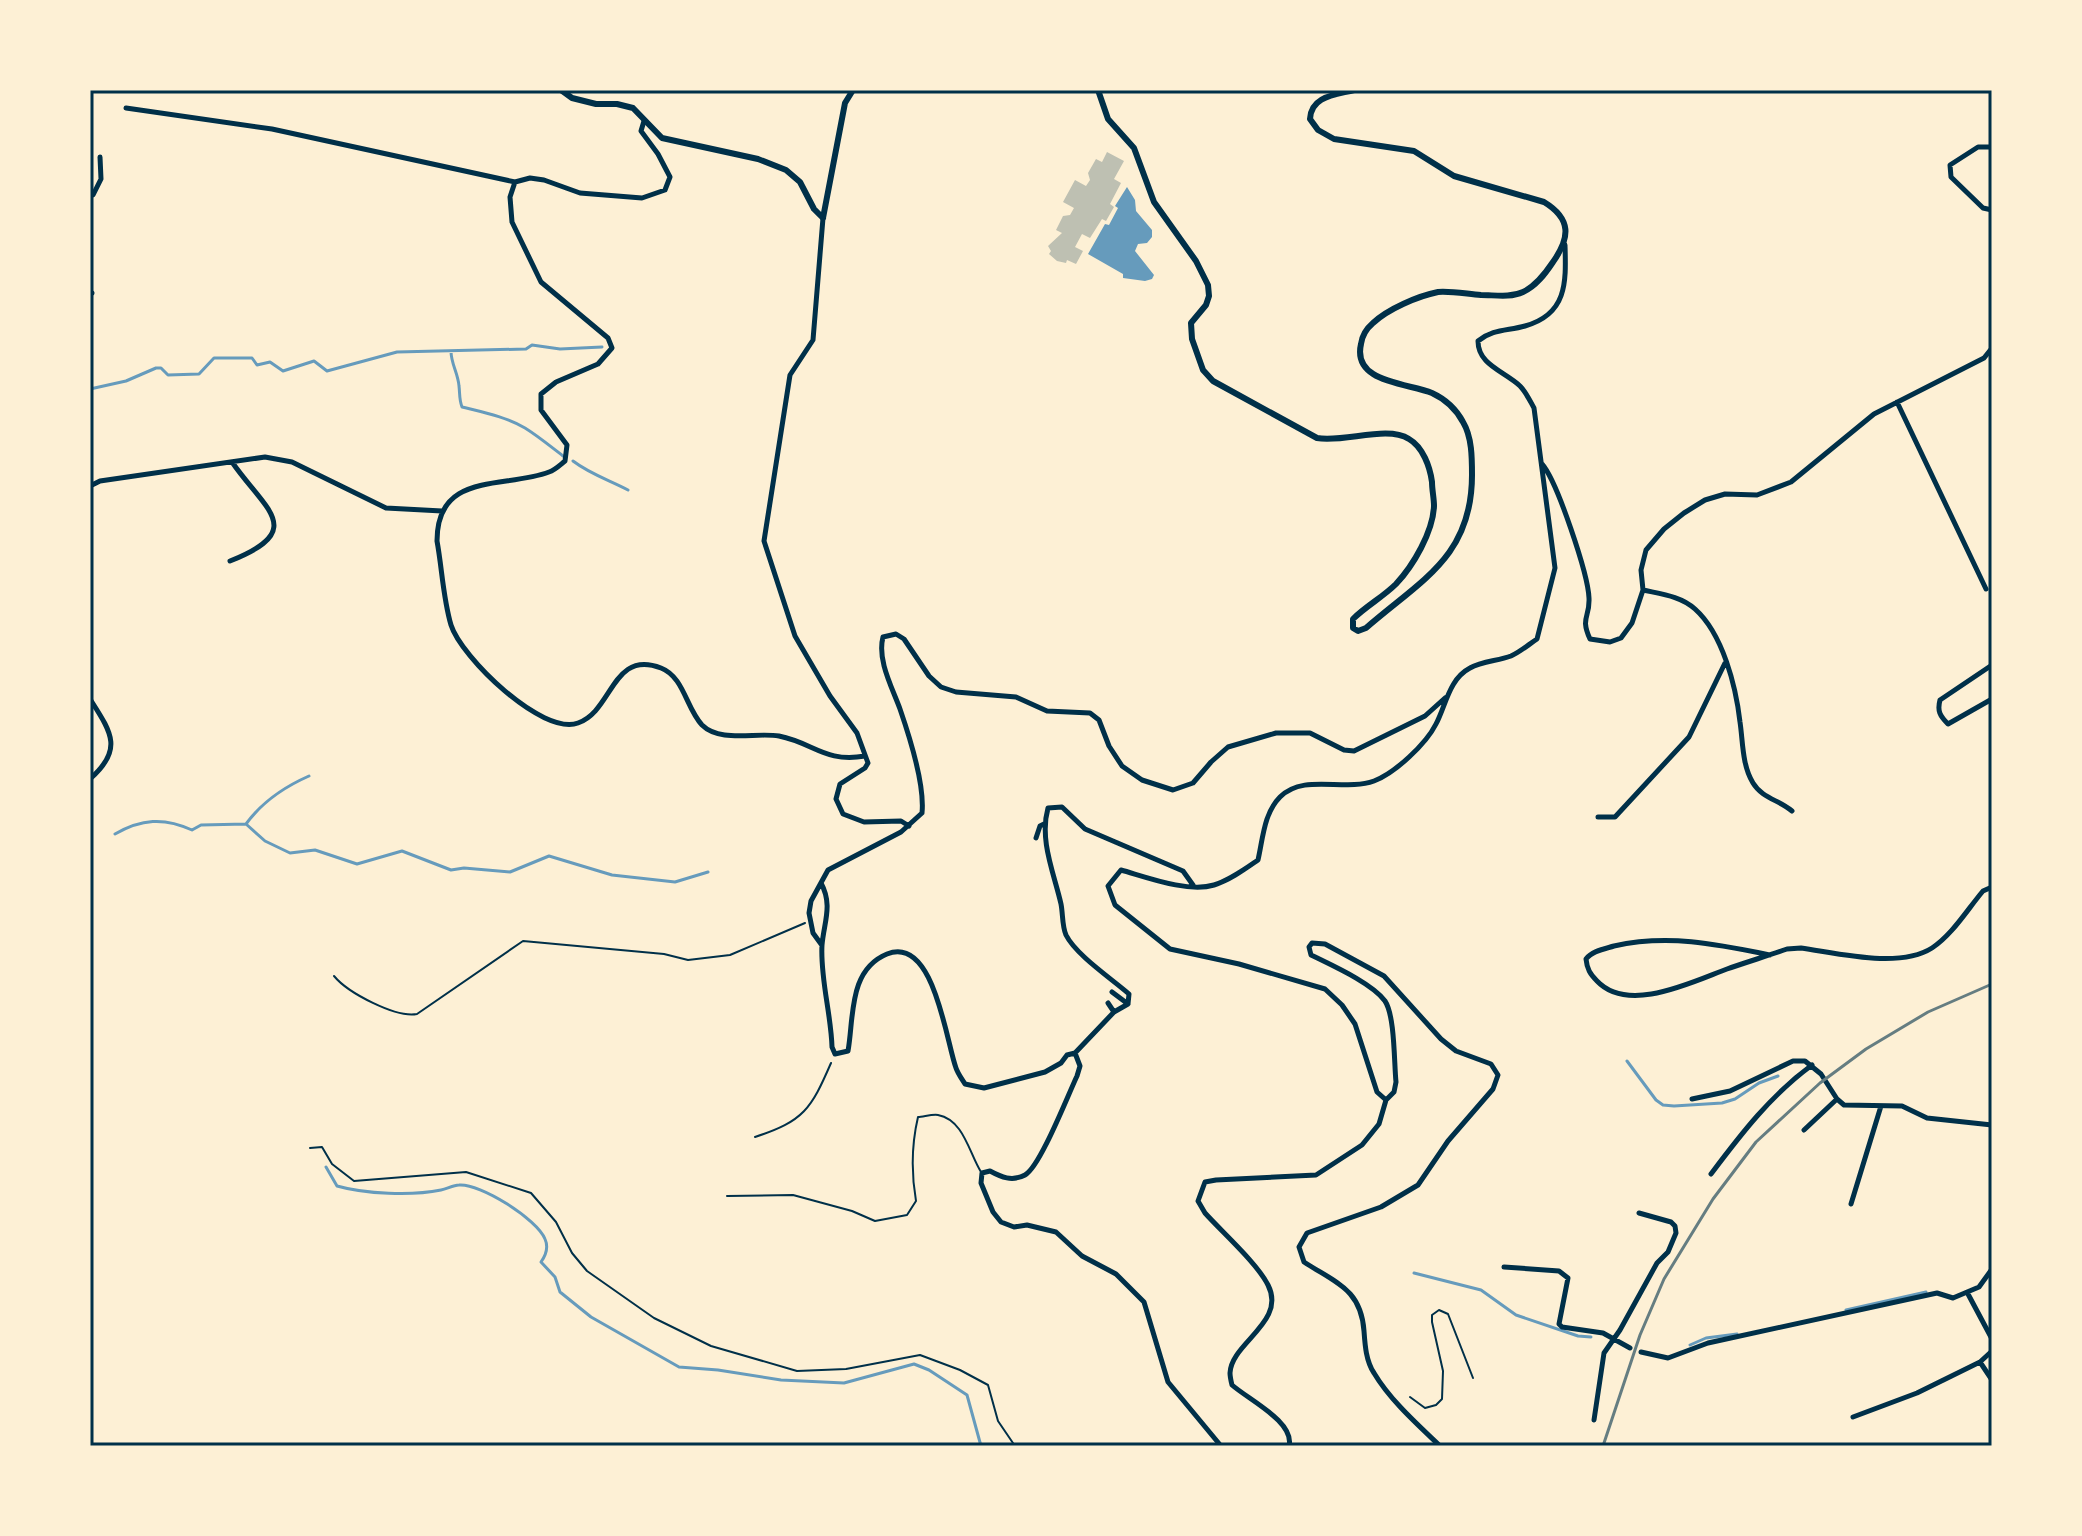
<svg xmlns="http://www.w3.org/2000/svg" width="2082" height="1536" font-family="'Sofia Sans Condensed',sans-serif">
<style>
.water{fill:#669bbc}
.lines{fill:none;stroke-linecap:round;stroke-linejoin:round}
.stream{stroke:#669bbc;stroke-width:3}
.building{fill:#bec0b2}
.path{stroke:#003049;stroke-width:2}
.service{stroke:#003049;stroke-width:2}
.minor{stroke:#003049;stroke-width:5}
.tertiary{stroke:#003049;stroke-width:6}
.rail{stroke:#657d81;stroke-width:3}
.neatline{fill:none;stroke:#003049;stroke-width:3}
</style>
<rect width="100%" height="100%" fill="#fdf0d5"/>
<!-- water -->
<path class="water" d="M1127,187L1135,200L1136,211L1152,230V237L1147,243L1138,244L1135,251L1154,275L1152,279L1145,281L1123,278V274L1088,254L1105,224L1109,225L1118,208L1115,206Z"/>
<g class="lines">
<!-- stream -->
<path class="stream" d="M451,351C451,364 458,373 459,386C460,394 459,399 462,407C482,412 507,417 525,428C538,436 550,446 563,456
M90,389L126,381L156,368H161L168,375L199,374L214,358H252L257,365L270,362L283,371L314,361L327,371L397,352L526,349L532,345L560,349L602,347
M573,461C590,474 609,480 628,490
M246,824C262,802 284,787 309,776
M115,834C141,819 164,817 192,830L201,825L246,824L265,841L290,853L315,850L357,864L402,851L451,870L464,868L510,872L549,856L612,875L675,882L708,872
M1627,1061L1656,1100L1663,1105L1674,1106L1722,1103L1735,1099L1759,1083L1778,1076
M326,1167L337,1186C365,1194 412,1196 441,1190C447,1189 453,1185 459,1185C480,1183 537,1219 545,1239C549,1248 546,1255 541,1262L555,1277L560,1292L591,1317L679,1367L718,1370L781,1380L844,1383L914,1364L929,1370L967,1395L981,1446
M1414,1273L1481,1290L1516,1315L1578,1336L1591,1337
M1846,1310L1926,1292
M1690,1345L1706,1338L1737,1334"/>
</g>
<!-- building -->
<path class="building" d="M1107,152L1124,161L1114,179L1121,183L1110,204L1114,207L1106,221L1102,219L1090,238L1082,234L1075,247L1083,251L1076,264L1067,260L1066,263L1057,261L1049,254L1051,251L1048,246L1062,233L1056,230L1063,216L1070,215L1074,208L1063,202L1075,180L1086,186L1090,180L1088,173L1096,159L1102,162Z"/>
<g class="lines">
<!-- path -->
<path class="path" d="M334,976C348,993 396,1018 417,1014L523,941L664,954L688,960L730,955L805,923
M755,1137C804,1121 811,1109 831,1063
M310,1148L322,1147L332,1164L354,1181L466,1172L531,1193L556,1222L572,1253L587,1271L654,1318L711,1346L797,1371L846,1369L920,1355L960,1370L988,1385L998,1421L1015,1446"/>
<!-- service -->
<path class="service" d="M727,1196L793,1195L852,1211L875,1221L907,1215L916,1201C911,1172 911,1147 918,1117C923,1117 932,1114 938,1115C964,1120 969,1153 981,1172
M1410,1397L1425,1408L1436,1405L1442,1399L1443,1371L1432,1322V1315L1439,1310L1448,1314L1473,1378"/>
<!-- minor -->
<path class="minor" d="M126,108L272,129L515,182L530,178L544,180L580,193L642,198L665,190L670,177L658,154L641,131L644,121
M1992,147H1978L1950,165L1951,177L1983,208L1992,210
M515,182L510,197L512,222L541,282L608,338L612,348L598,364L556,382L541,394V410L567,445L565,461C560,465 555,470 549,472C504,489 437,471 437,541C442,568 443,598 451,625C461,657 542,736 578,723C613,711 612,649 661,668C684,677 686,708 702,725C720,743 756,732 779,736C814,743 825,763 865,756
M90,195H93L101,179L100,157
M823,218L813,340L790,375L764,541L795,636L830,696L857,733L868,763L865,768L840,784L836,799L843,814L864,822L901,821L909,826
M90,293H92
M1897,402L1986,589
M1542,464C1557,481 1588,574 1589,598C1590,618 1580,617 1590,639L1610,642L1621,638L1632,623L1643,590L1641,570L1646,550L1664,529L1684,513L1705,500L1725,494L1757,495L1791,482L1874,414L1984,358L1992,348
M90,486L100,481L265,457L292,462L386,508L442,511
M230,561C308,530 265,510 232,462
M1643,590C1661,594 1681,596 1695,609C1723,634 1736,687 1740,722C1743,742 1742,765 1753,783C1762,798 1779,800 1792,811
M1992,665L1940,700C1937,711 1940,716 1948,724L1992,699
M90,699C111,732 124,749 90,779
M1598,817H1615L1689,737L1725,663
M1036,838L1040,826L1044,824
M821,883C833,905 824,922 822,945C820,978 831,1013 832,1047L835,1054L848,1051C854,1018 848,970 887,954C934,935 946,1041 956,1068C958,1074 962,1079 965,1084L984,1088L1045,1072L1061,1063L1067,1055L1075,1053L1114,1012L1128,1004L1129,994C1112,979 1076,955 1066,935C1062,926 1063,914 1061,904C1054,873 1039,840 1048,808L1062,807L1085,829L1183,871L1193,885
M821,944L813,933L809,913L811,901L828,870L901,832L922,813C925,784 910,738 900,709C892,687 877,660 883,637L896,634L904,639L929,676L941,687L956,692L1016,697L1047,711L1090,713L1099,720L1109,746L1122,766L1142,780L1173,790L1193,783L1211,762L1228,747L1276,733H1310L1344,750L1354,751L1425,716L1445,698
M1770,955C1716,944 1668,934 1614,946C1604,949 1592,951 1586,959C1587,969 1590,974 1597,981C1628,1014 1692,982 1727,969C1747,962 1767,956 1787,949L1801,948C1837,953 1899,969 1932,948C1952,935 1967,910 1983,891L1992,887
M1112,992L1128,1004
M1108,1003L1114,1012
M1075,1053L1080,1066L1077,1076C1068,1095 1040,1167 1025,1175C1012,1182 1001,1177 990,1171L982,1173L981,1183L993,1212L1001,1222L1014,1227L1027,1225L1056,1232L1082,1256L1116,1274L1144,1302L1168,1382L1221,1446
M1692,1099L1730,1091L1793,1061H1805L1821,1074L1837,1099L1844,1105L1902,1106L1927,1118L1992,1125
M1804,1130L1837,1099
M1711,1174C1741,1134 1771,1095 1812,1065
M1851,1204L1881,1106
M1504,1267L1559,1271L1568,1278L1559,1324L1562,1327L1603,1333L1630,1348
M1968,1294L1992,1339
M1992,1351L1980,1362L1992,1380
M1641,1352L1668,1358L1708,1343L1937,1293L1953,1298L1979,1287L1992,1269
M1853,1417L1917,1393L1980,1362
M1594,1420L1604,1353L1620,1330L1657,1263L1668,1252L1676,1233L1675,1226L1671,1222L1639,1213
M640,1446H656
M1289,1446C1295,1422 1249,1400 1232,1385C1231,1381 1230,1377 1230,1373C1231,1343 1287,1322 1268,1285C1257,1263 1222,1232 1205,1213L1198,1201L1205,1182L1216,1180L1316,1175L1362,1145L1379,1124L1386,1100
M1440,1446C1417,1424 1390,1400 1374,1373C1366,1361 1365,1345 1364,1331C1361,1289 1336,1283 1304,1262L1299,1247L1307,1233L1381,1207L1418,1185L1448,1141L1493,1089L1498,1075L1491,1064L1456,1051L1441,1039L1384,976L1325,944L1312,943L1309,947L1311,955C1331,965 1372,983 1385,1001C1395,1016 1394,1063 1396,1082L1394,1092L1386,1100L1377,1092L1355,1024L1342,1005L1325,989L1239,964L1170,949L1115,905L1108,886L1121,870C1146,877 1188,893 1214,885C1230,880 1245,869 1258,860C1263,838 1264,813 1280,797C1304,773 1344,792 1374,781C1395,773 1426,744 1436,724C1446,705 1449,679 1470,668C1482,661 1498,661 1511,656C1520,652 1528,645 1537,639L1555,568L1534,408C1530,401 1526,392 1520,386C1504,371 1478,365 1478,341C1493,329 1507,331 1525,326C1568,314 1566,281 1565,245"/>
<!-- tertiary -->
<path class="tertiary" d="M561,90L572,98L596,104H617L633,108L662,138L758,159L786,170L800,182L814,209L823,218
M1098,90L1108,119L1134,148L1154,202L1196,261L1208,285L1209,296L1206,305L1191,323L1192,339L1203,370L1213,381L1317,438C1344,443 1387,425 1409,439C1423,447 1430,467 1432,482C1432,490 1434,498 1434,506C1433,532 1413,566 1396,584C1383,597 1366,606 1353,619V628L1358,631L1366,628C1421,580 1472,557 1472,475C1472,458 1472,437 1463,422C1456,409 1445,399 1432,393C1408,383 1352,383 1361,344C1362,336 1366,329 1373,323C1388,309 1418,296 1438,292C1452,291 1467,294 1481,295C1495,295 1510,298 1523,292C1536,286 1545,274 1553,262C1570,238 1572,219 1544,202L1454,176L1414,151L1334,139L1318,130L1310,119C1311,96 1335,95 1354,90
M823,218L845,103L853,90"/>
<!-- rail -->
<path class="rail" d="M1603,1446L1640,1335L1664,1279L1713,1199L1756,1142L1820,1083L1866,1049L1928,1012L1992,984"/>
</g>
<!-- border -->
<rect width="2082" height="1536" fill="none" stroke="#fdf0d5" stroke-width="184"/>
<rect x="92" y="92" width="1898" height="1352" class="neatline"/>
</svg>
